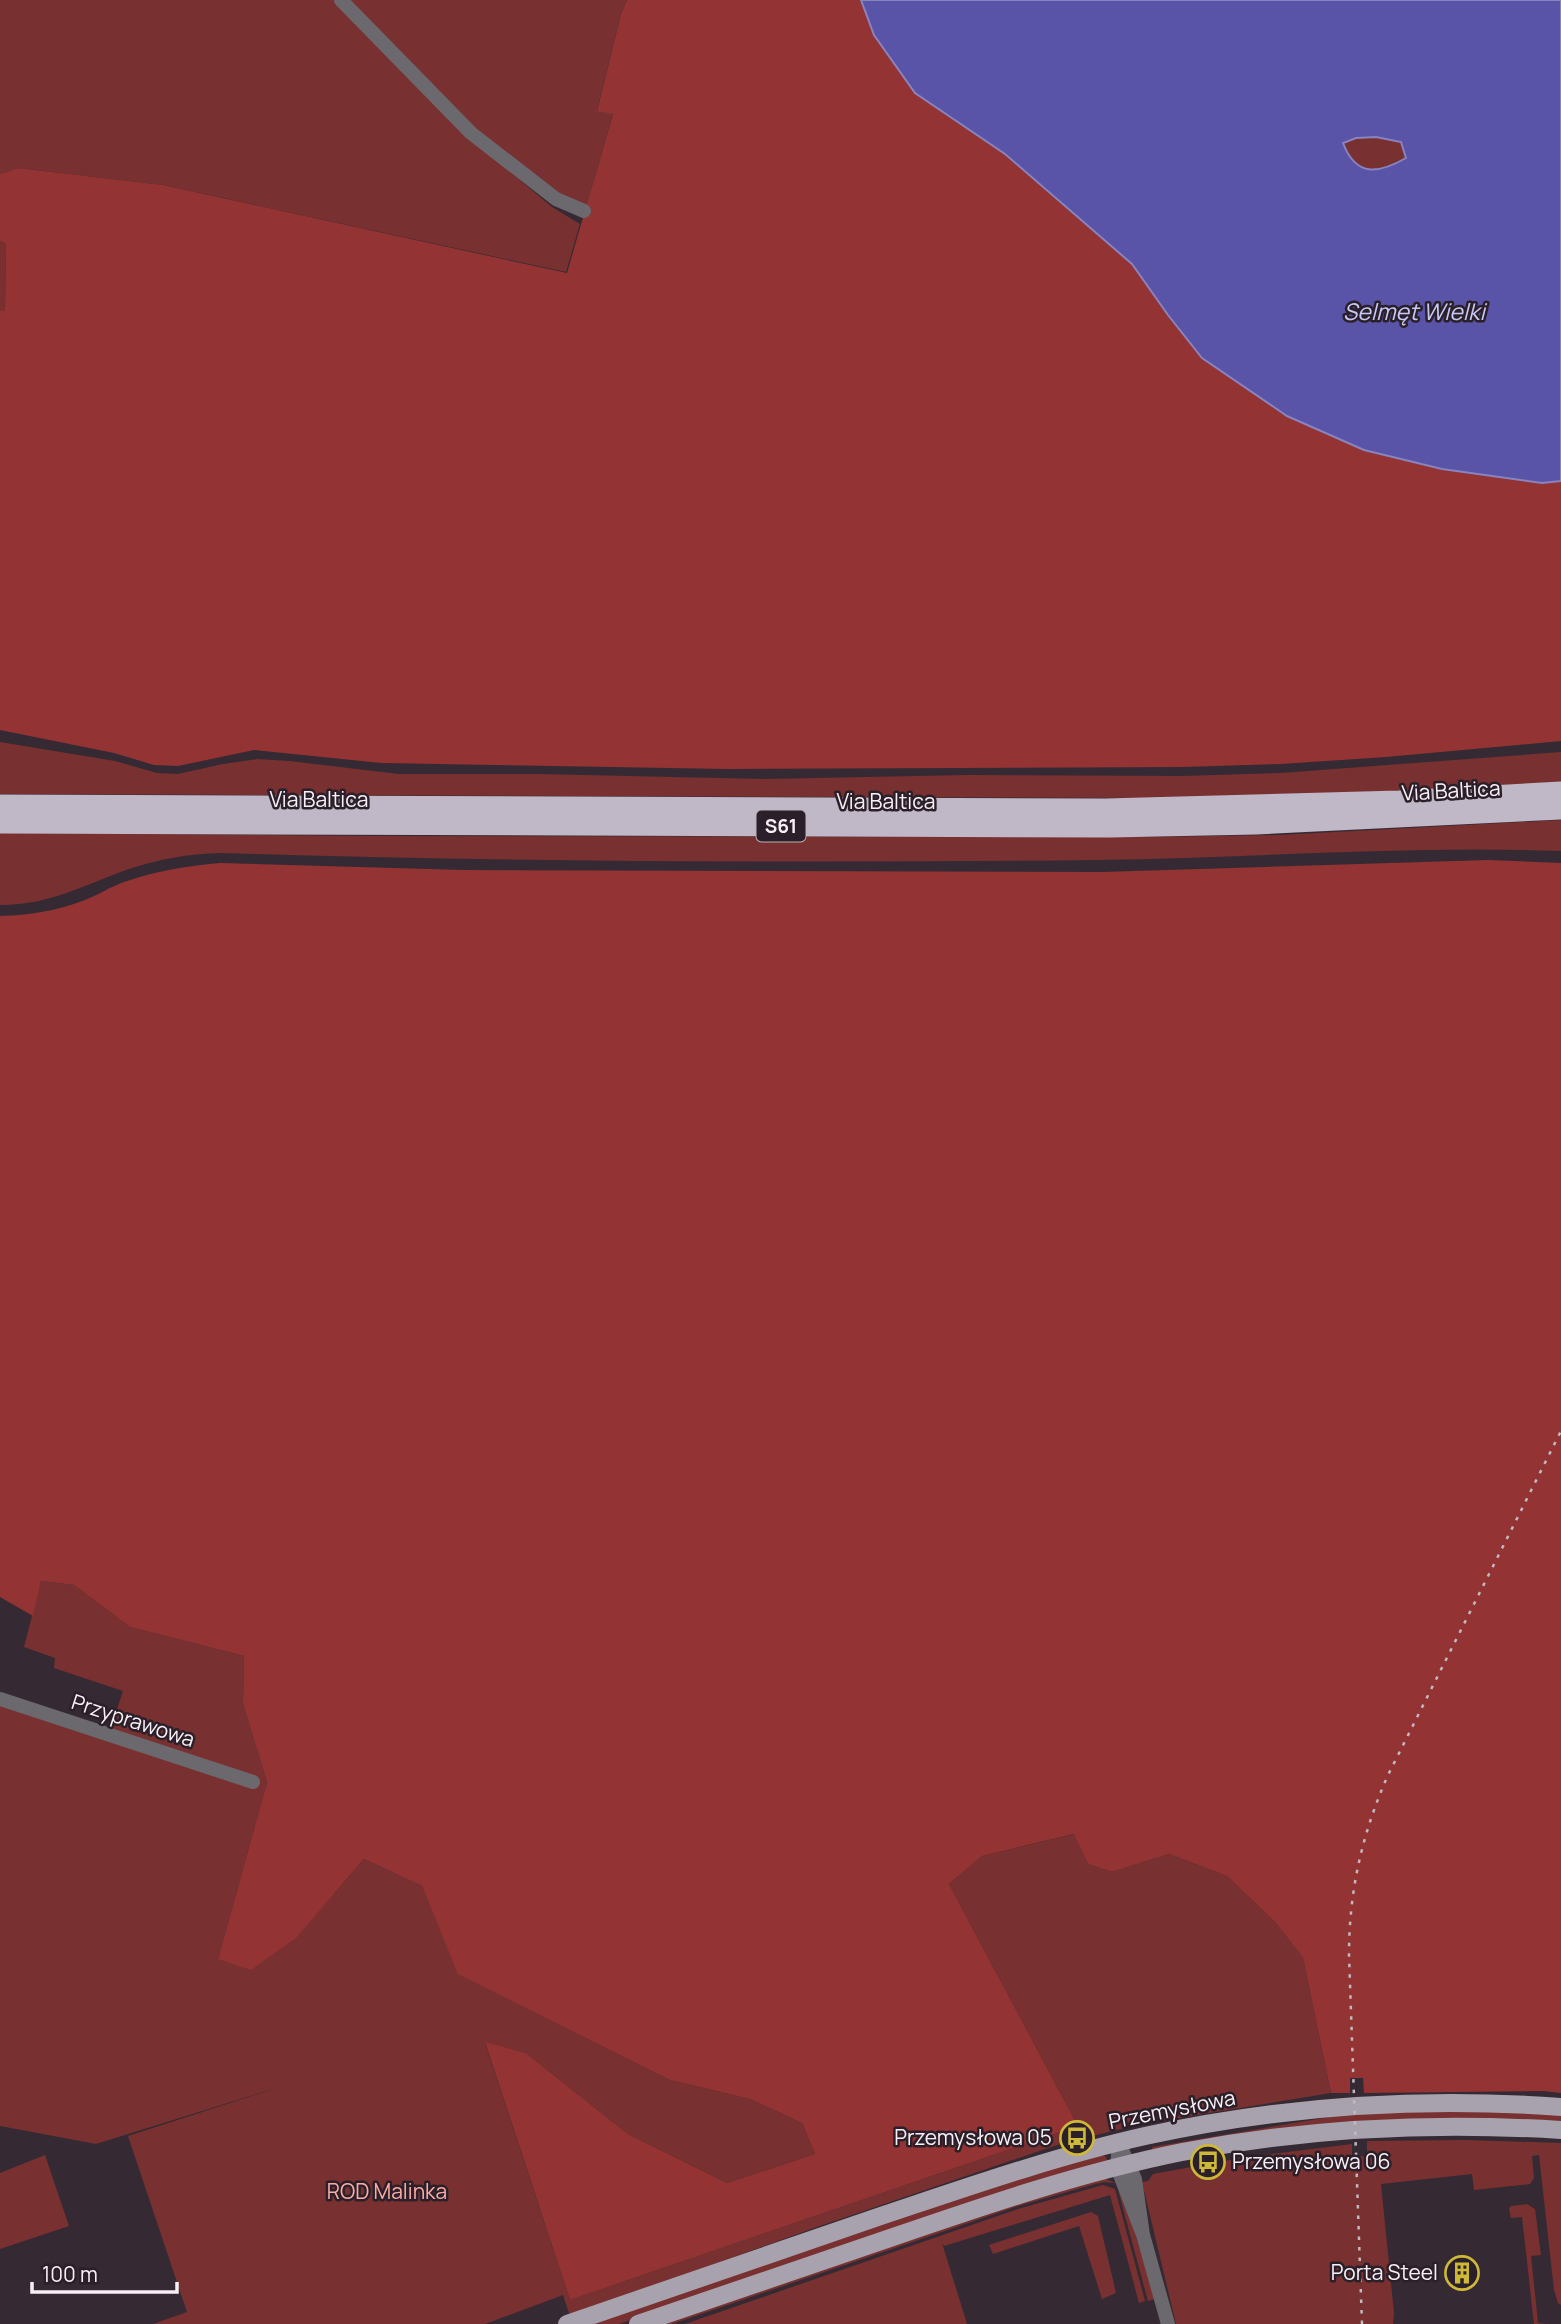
<svg xmlns="http://www.w3.org/2000/svg" width="1561" height="2324" font-family="Manrope,sans-serif">
<style>
.green{fill:#783130}
.forest{fill:#933333}
.water{fill:#5954a7;stroke:#8983bf;stroke-width:2;fill-rule:evenodd}
.lines{fill:none;stroke-linecap:round;stroke-linejoin:round}
.minor{stroke:#6b686e;stroke-width:14}
.major{stroke:#a8a2ae;stroke-width:18}
.highway{stroke:#c0b8c7;stroke-width:21}
.rail{stroke:#c2b9c0;stroke-width:2.5;stroke-dasharray:3.5 7;stroke-linecap:butt}
.labels{text-anchor:middle;stroke-width:5;stroke-linejoin:round;paint-order:stroke}
.shield{fill:#2b2029;stroke:#bab2b8;stroke-width:2}
.shield-label{font-size:19px;font-weight:bold;fill:#f8f0f6}
.street-label{font-size:21px;fill:#f8f0f6;stroke:#2b2029}
.poi-label{font-size:21px;fill:#f8f0f6;stroke:#2b2029;text-anchor:end}
.park-label{font-size:21px;fill:#fbaba5;stroke:#2b2029}
.water-label{font-size:23px;font-style:italic;fill:#c6c8f6;stroke:#2b2029}
</style>
<rect width="100%" height="100%" fill="#352a33"/>
<!-- green -->
<path class="green" d="M0,0H335L490,155L552,207L580,224L566,272L163,185L18,168L0,174Z
M350,0H627L621,14L597,110L613,113L586,208L567,201L461,119Z
M1376,137L1401,142L1406,158C1376,175 1358,178 1342,143L1356,138Z
M0,241L6,242L5,311H0Z
M0,742L115,761L157,773L178,774L223,764L257,759L289,761L399,774H538L765,779L967,775L1182,776L1281,773L1561,752V782L1395,791L1148,798L0,794Z
M1561,820V851C1406,845 1251,858 1096,860C804,863 512,862 220,853C188,854 159,859 129,869C83,885 51,905 0,905V833L372,836L1154,837L1279,835Z
M41,1581L74,1585L130,1627L244,1656L243,1704L267,1782L218,1959L334,1894L364,1859L422,1886L459,1974L670,2080L750,2099L802,2123L815,2154L727,2183L628,2134L526,2053L485,2043L570,2300L1078,2126L949,1884L982,1856L1075,1834L1088,1864L1112,1872L1169,1854L1227,1876L1275,1922L1303,1958L1331,2093L1142,2124L1063,2143L817,2227L570,2316L563,2295L485,2324H153L187,2312L128,2136L276,2088L96,2144L0,2126V1703L110,1731L123,1691L54,1668L55,1658L24,1647Z
M1444,2110L1561,2114V2124L1153,2153L1152,2147L1341,2115Z
M1465,2140L1561,2143V2305L1558,2303L1554,2290L1539,2155L1532,2156L1534,2178L1530,2184L1474,2190L1472,2174L1381,2184L1394,2313L1393,2324H1176L1142,2182L1148,2181L1153,2174L1241,2158L1352,2144V2157L1367,2156V2141Z
M45,2155L69,2226L0,2249V2173Z
M1098,2155L1105,2156L1108,2161L977,2201L619,2324H588L974,2192Z
M1104,2178L1115,2183L1104,2182L1095,2184L1018,2206L672,2324H659L980,2214Z
M1103,2185L1115,2189L1145,2301L1139,2303L1110,2195L944,2246L942,2243L967,2324H685L1018,2209Z
M1118,2190L1132,2224L1155,2299L1148,2301Z
M1527,2204L1535,2209L1541,2255L1531,2256L1538,2323L1547,2324H1534L1522,2217L1511,2218L1509,2209L1511,2206Z
M1091,2212L1098,2216L1116,2293L1102,2299L1079,2226L993,2254L989,2245Z"/>
<!-- forest -->
<path class="forest" d="M627,0H861L874,35L915,93L1005,154L1132,264L1168,315L1202,358L1542,483L1561,481V741L1386,757L1281,764L1183,767L729,769L381,763L254,750L178,766L154,765L114,753L0,730V311H5L6,243L0,241V174L18,168L163,185L567,273L613,114L597,111L621,14Z
M1488,860L1561,863V2093L1543,2091L1364,2093L1363,2078H1350V2093H1331L1303,1958L1275,1922L1227,1876L1169,1854L1112,1872L1088,1864L1074,1834L982,1856L949,1884L1078,2126L570,2300L485,2042L526,2053L628,2134L727,2183L815,2154L802,2123L750,2099L670,2080L458,1974L422,1886L364,1859L296,1938L251,1970L218,1959L267,1782L243,1704L244,1656L130,1627L74,1585L41,1581L33,1616L0,1597V916C29,915 57,911 85,900C98,895 110,887 124,882C156,871 186,866 220,863L464,870L1102,872Z"/>
<!-- water -->
<path class="water" d="M861,0H1561V481L1542,483L1442,469L1364,450L1287,416L1202,358L1168,315L1132,264L1005,154L915,93L874,35ZM1376,137L1401,142L1406,158C1378,174 1356,177 1343,143L1356,138Z"/>
<g class="lines">
<!-- minor -->
<path class="minor" d="M341,0L471,133L556,199L584,211
M0,1699L253,1782
M1119,2143L1135,2179L1143,2235L1117,2167Z
M1143,2235L1168,2324"/>
<!-- major -->
<path class="major" d="M567,2324C669,2289 771,2254 872,2219C962,2189 1052,2157 1145,2136C1281,2106 1423,2097 1561,2107
M638,2324C723,2295 808,2266 893,2237C989,2204 1083,2172 1182,2152C1307,2128 1434,2122 1561,2130"/>
<!-- highway -->
<path class="highway" d="M0,805L1106,809L1399,801L1561,792
M0,823L1110,827L1256,824L1561,809"/>
<!-- rail -->
<path class="rail" d="M1362,2324L1349,1955C1349,1891 1362,1834 1388,1775L1561,1431"/>
</g>
<!-- icons -->
<defs>
<g id="bus-ring" transform="scale(1.75)"><circle r="9.5" fill="#2b2029" stroke="#ceb837" stroke-width="1.5"/><path d="M-5-6H5V4H4V6H2V4H-2V6H-4V4H-5ZM-3.5-4V0h7V-4ZM-3.5 1.2v1.5H-2V1.2ZM2 1.2v1.5H3.5V1.2Z" fill="#ceb837"/></g>
<g id="building-ring" transform="scale(1.75)"><circle r="9.5" fill="#2b2029" stroke="#ceb837" stroke-width="1.5"/><path d="M-4-6H4V6H1V3H-1V6H-4ZM-2.5-4.3h1.7v1.8h-1.7ZM.8-4.3h1.7v1.8H.8ZM-2.5-1h1.7V.8h-1.7ZM.8-1h1.7V.8H.8Z" fill="#ceb837"/></g>
</defs>
<g fill-rule="evenodd">
<use href="#bus-ring" x="1077" y="2138"/>
<use href="#bus-ring" x="1208" y="2162"/>
<use href="#building-ring" x="1462" y="2273"/>
</g>
<g class="labels">
<!-- shield labels -->
<rect class="shield" x="756.5" y="810.5" width="49" height="31" rx="5"/>
<g class="shield-label">
<text x="781" y="833">S61</text>
</g>
<!-- street labels -->
<g class="street-label">
<text transform="translate(1451 791) rotate(-3)" y="7">Via Baltica</text>
<text x="319" y="807">Via Baltica</text>
<text x="886" y="809">Via Baltica</text>
<text transform="translate(133 1721) rotate(18)" y="7">Przyprawowa</text>
<text transform="translate(1172 2110) rotate(-11)" y="7">Przemysłowa</text>
</g>
<!-- poi labels -->
<g class="poi-label">
<text x="1052" y="2145">Przemysłowa 05</text>
<text x="1232" y="2169" text-anchor="start">Przemysłowa 06</text>
<text x="1438" y="2280">Porta Steel</text>
</g>
<!-- park labels -->
<g class="park-label">
<text x="387" y="2199">ROD Malinka</text>
</g>
<!-- water labels -->
<g class="water-label">
<text x="1414" y="320">Selmęt Wielki</text>
</g>
</g>
<!-- scale -->
<path d="M32 2282v10h145v-10" fill="none" stroke="#f8f0f6" stroke-width="3.5"/>
<text x="42" y="2282" font-size="21" fill="#f8f0f6" stroke="#2b2029" stroke-width="5" paint-order="stroke">100 m</text>
</svg>
